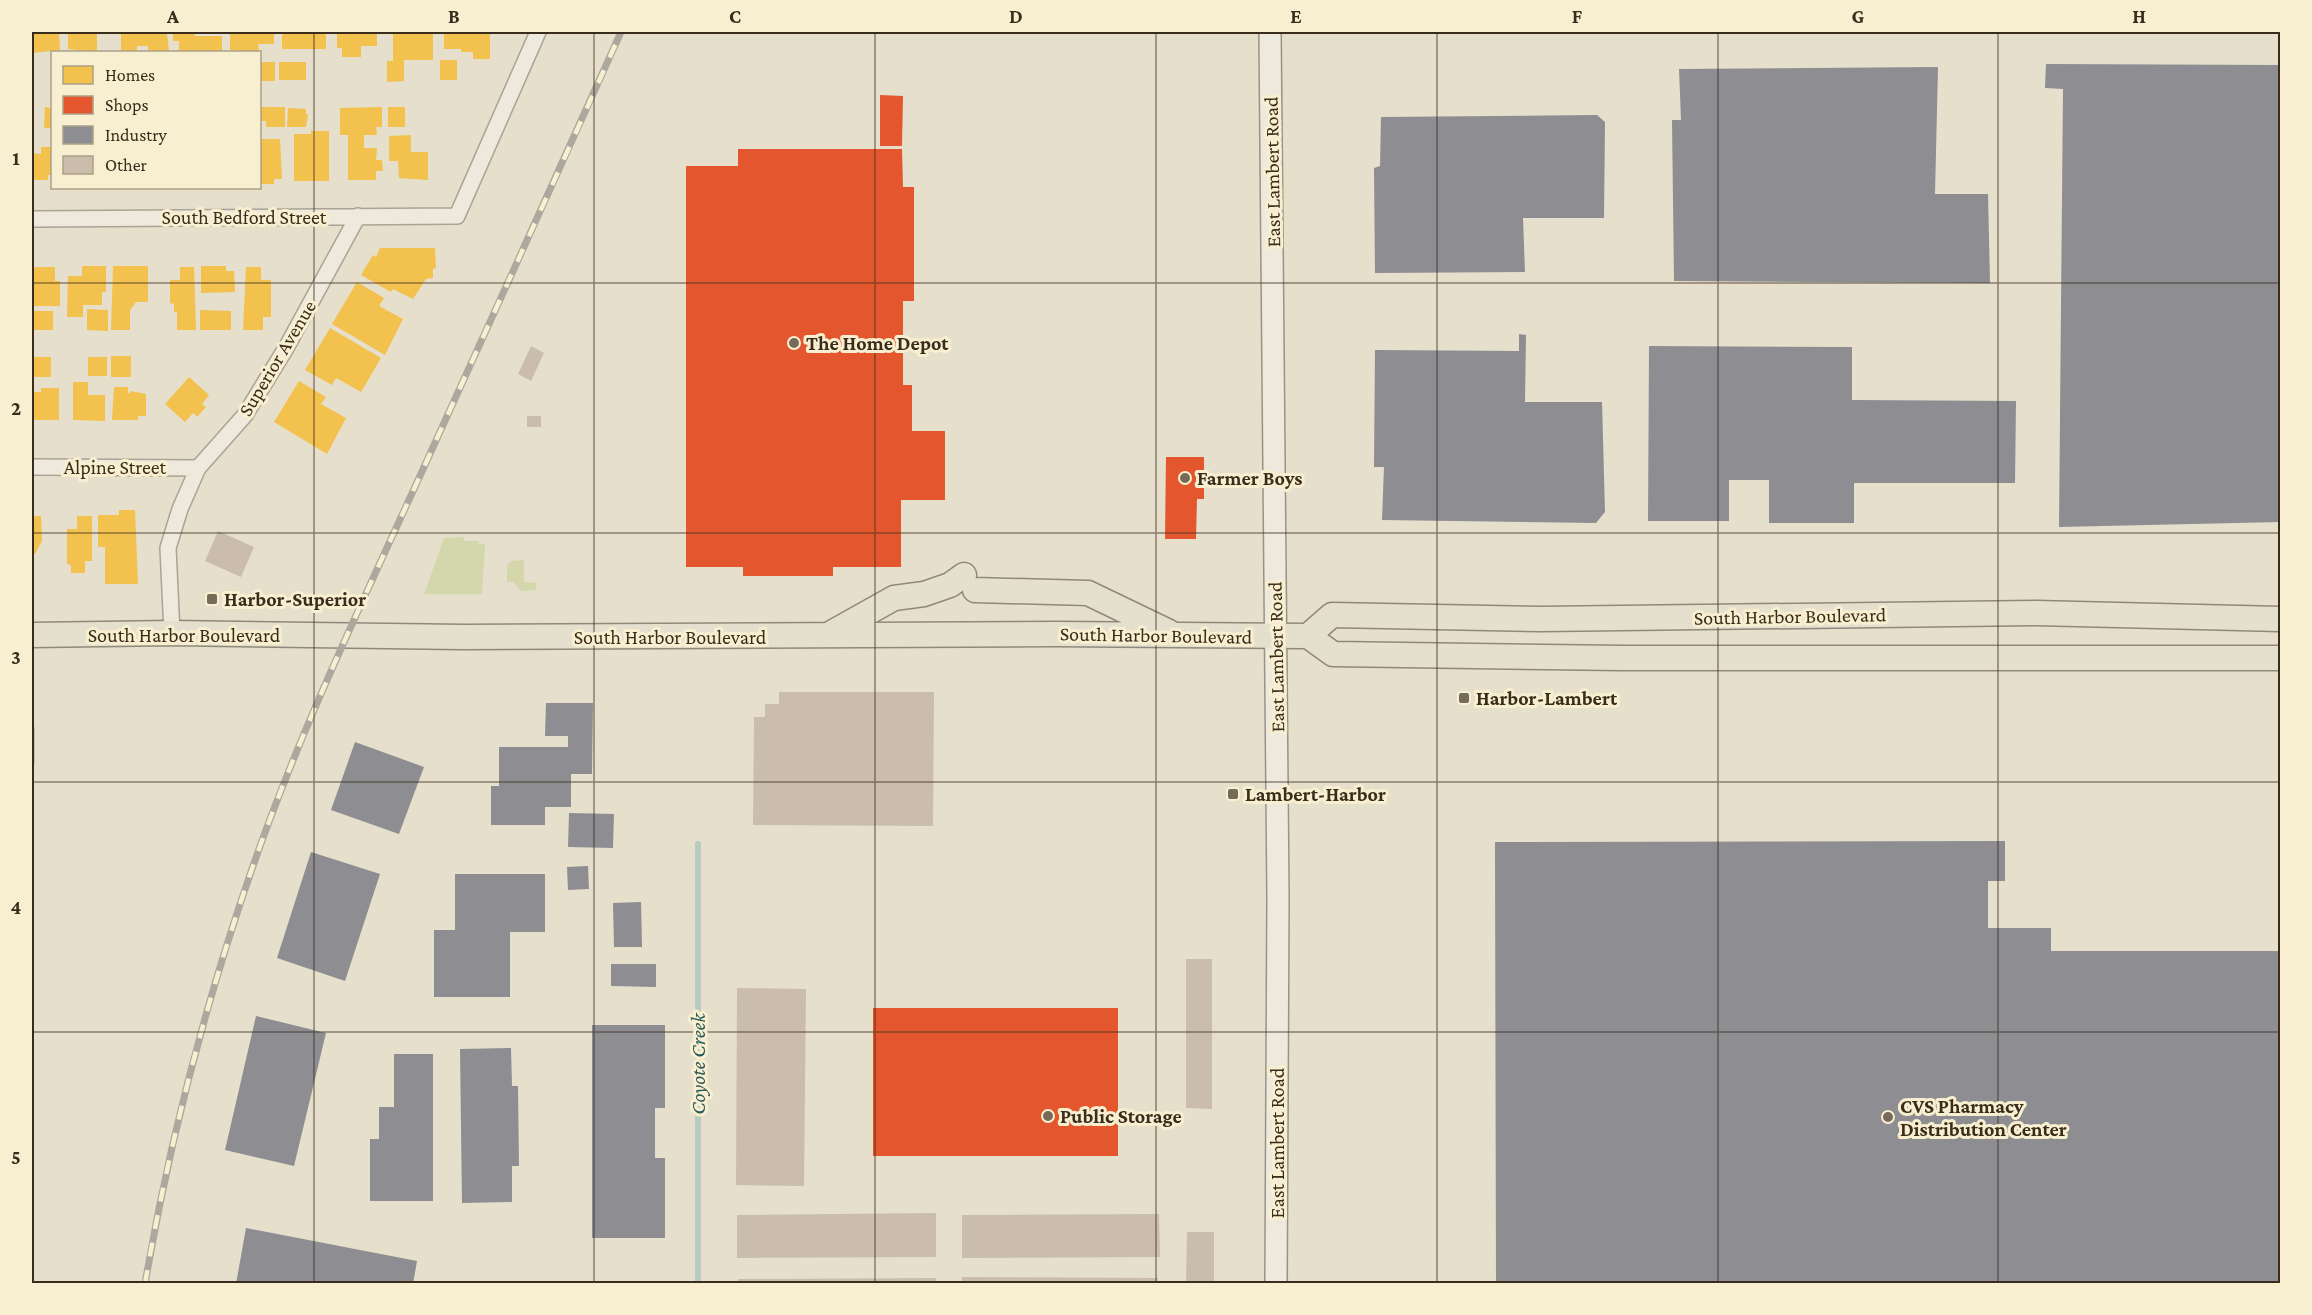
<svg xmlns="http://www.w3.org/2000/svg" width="2312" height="1315" font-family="'Crimson Pro',serif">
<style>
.green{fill:#d4d7ac}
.homes{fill:#f2c14e}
.shops{fill:#e4572e}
.industry{fill:#8d8d92}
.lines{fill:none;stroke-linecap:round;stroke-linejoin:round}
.stream{stroke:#b7cbc0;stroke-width:6}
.building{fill:#cabdac}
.minor-casing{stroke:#aba394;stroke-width:18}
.secondary-casing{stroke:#9a9385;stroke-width:24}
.primary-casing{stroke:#90897b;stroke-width:27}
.minor{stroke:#ede9dd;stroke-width:15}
.secondary{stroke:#ede9dd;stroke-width:21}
.primary{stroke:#e5dfce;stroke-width:24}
.rail-casing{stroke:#aca89e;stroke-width:7}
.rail{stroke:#f8efd0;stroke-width:4.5;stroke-dasharray:14;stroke-linecap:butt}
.grid{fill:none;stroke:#3a2c1c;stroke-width:1.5;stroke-opacity:0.55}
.poi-dot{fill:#766b59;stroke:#f8efd0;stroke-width:2}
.labels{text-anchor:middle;stroke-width:6;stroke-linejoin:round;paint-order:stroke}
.street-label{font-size:20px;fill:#3a2c1c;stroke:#f8efd0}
.poi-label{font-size:20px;font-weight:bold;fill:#3a2c1c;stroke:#f8efd0;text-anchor:start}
.water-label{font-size:21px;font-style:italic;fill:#2a5a5a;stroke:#f8efd0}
.neatline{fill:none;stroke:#3a2c1c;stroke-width:2}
.grid-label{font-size:20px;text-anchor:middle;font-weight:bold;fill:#3a2c1c}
</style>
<rect width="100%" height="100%" fill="#e6dfcb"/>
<!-- green -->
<path class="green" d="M464,537V541H479V544H485L482,594H424L444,538Z
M524,560V582L536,583V590L521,591L513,582H507V565L511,561Z"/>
<!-- homes -->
<path class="homes" d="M32,32H59L60,50L32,53Z
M68,32H97V52L68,49Z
M121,32H167L169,52H148V46H137V52H121Z
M173,32H195V36H222V52H179V41H173Z
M230,32H274V44H258L259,52L230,50Z
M282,32H326V49H282Z
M337,32H377V46H361V57H342V48H337Z
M393,32H433V60H404V81L387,82V61H393Z
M444,32H490V59H473V52H461V49H444Z
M440,60H457V80H440Z
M260,62H275V81H260Z
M279,62H306V80H279Z
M45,107L52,108V128H44Z
M260,107H285V127H266V121H260Z
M382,107V127H376L377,135H364V148H377L376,160H382L383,171H376V180H348V135H340V108Z
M388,107H405V127H388Z
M288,108L306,109V114H308L306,127H287Z
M311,131H329V181H294V134H311Z
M411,135V152H428V180L399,178L398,161H389V136Z
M260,139H280L282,179H274V184H260Z
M41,147H52V175H48V180H32V153L41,154Z
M380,248H435L436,268L433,269V278L426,279L413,299L393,289L391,292L361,275L373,255L376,257Z
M82,266H106V292H102V305H83V317H67L68,276H82Z
M113,266H148V302H136L130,310V330H111Z
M201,266H226V271H234L235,292L201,293Z
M32,267H55V281H60V306H32Z
M180,267H194L196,330H177V312H174V304L170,303V280H180Z
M246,267H261V280H271V317H263V330H243Z
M357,282L384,298L379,306L403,319L385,355L332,324Z
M87,309L108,310V331L87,330Z
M200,310L231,311V330H200Z
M32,311H53V330H32Z
M330,328L381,358L361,392L336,378L332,385L305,370Z
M111,356H131V377H111Z
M32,357H51V377H32Z
M88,357H107V376H88Z
M189,377L209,395L202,404L206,407L197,417L193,413L185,422L165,404Z
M299,381L326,397L321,404L346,418L327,454L274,422Z
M73,382H88V395H105V421L73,420Z
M114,387H128V394L131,391L146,394V416H138V420H112Z
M41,388H59V420H32V392H41Z
M119,510H135L138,584H105V547H98V515H119Z
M32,516H41L42,541L35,554H32Z
M77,516H92V561H85V573H71V565L67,564V529H77Z"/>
<!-- shops -->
<path class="shops" d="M880,95L903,96L902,146H880Z
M738,149H902L903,187H914V301H903V385H912V431H945V500H901V567H833V576H743V567H686V166H738Z
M1166,457H1204V499H1197L1196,539H1165Z
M873,1008H1118V1156H873Z"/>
<!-- industry -->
<path class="industry" d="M2046,64L2280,65V522L2059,527L2063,89L2045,88Z
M1938,67L1935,194H1988L1990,283L1674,281L1672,120H1681L1679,69Z
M1597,115L1605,122L1604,218H1523L1525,272L1375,273L1374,168L1380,166L1381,117Z
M1519,334L1526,335L1525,402H1602L1605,512L1596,523L1382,520L1384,467H1374L1375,350L1519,351Z
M1649,346L1852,347V400L2016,401L2015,483H1854V523H1769V480H1729V521H1648Z
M546,703H593L592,774H571V807H545V825H491V786H499V747H568V736H545Z
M355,742L424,767L399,834L331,810Z
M569,813L614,814L613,848L568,847Z
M2005,841V881H1988V928H2051V951H2280V1284H1496L1495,842Z
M311,852L380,874L345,981L277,958Z
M588,866L589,889L568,890L567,867Z
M455,874H545V932H510V997H434V930H455Z
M641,902L642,947H614L613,903Z
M611,964H656V987L611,986Z
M256,1016L326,1033L294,1166L225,1150Z
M592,1025H665V1108H655V1158H665V1238H592Z
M511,1048L512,1086H518L519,1166H512V1202L462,1203L460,1049Z
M394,1054H433V1201H370V1139H379V1107H394Z
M246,1228L417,1261L413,1284H236Z"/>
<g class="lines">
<!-- stream -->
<path class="stream" d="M698,844V1284"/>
</g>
<!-- building -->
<path class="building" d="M531,346L544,353L531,381L518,374Z
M527,416H541V427H527Z
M218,531L254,547L241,577L205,561Z
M779,692H934L933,826L753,825L754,717H765V704H779Z
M32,727H35V764H32Z
M1186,959H1212V1109L1186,1108Z
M737,988L806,989L804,1186L736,1185Z
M936,1213V1257L737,1258V1215Z
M1159,1214L1160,1257L962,1258V1215Z
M1187,1232H1214V1284H1186Z
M962,1277L1158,1278V1284H962Z
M936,1278V1284H738V1279Z"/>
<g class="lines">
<!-- minor casing -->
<g class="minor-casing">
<path id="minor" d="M32,219L457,216L538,32
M32,467L198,468
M172,633L168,548L180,509L198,468L245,415L286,348L358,216"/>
</g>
<!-- secondary casing -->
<g class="secondary-casing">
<path id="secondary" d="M1270,32L1278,898L1276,1284"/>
</g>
<!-- primary casing -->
<g class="primary-casing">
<path id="primary" d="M975,590L1088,593L1169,632
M32,635L172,633L463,637L1056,634L1308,636L1333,654L1622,658H2280
M828,635L894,598L924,594L950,585L964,575
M1308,636L1332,615L1542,619L2036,613L2280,619"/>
</g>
<!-- minor -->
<use href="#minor" class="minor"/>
<!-- secondary -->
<use href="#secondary" class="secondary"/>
<!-- primary -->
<use href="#primary" class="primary"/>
<!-- rail casing -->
<g class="rail-casing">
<path id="rail" d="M145,1284C169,1142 206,1001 253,866C302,725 368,591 429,456C493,315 558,173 621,32"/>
</g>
<!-- rail -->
<use href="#rail" class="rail"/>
</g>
<!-- grid -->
<path class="grid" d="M314,32V1284M594,32V1284M875,32V1284M1156,32V1284M1437,32V1284M1718,32V1284M1998,32V1284M32,283H2280M32,533H2280M32,782H2280M32,1032H2280"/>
<!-- markers -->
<g class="poi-dot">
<circle cx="794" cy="343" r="6"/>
<circle cx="1185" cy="478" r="6"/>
<rect x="206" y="593" width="12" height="12" rx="3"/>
<rect x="1458" y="692" width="12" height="12" rx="3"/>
<rect x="1227" y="788" width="12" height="12" rx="3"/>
<circle cx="1048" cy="1116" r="6"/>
<circle cx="1888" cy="1117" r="6"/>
</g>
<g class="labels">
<!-- street labels -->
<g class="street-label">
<text transform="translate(1272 172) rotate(-91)" y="7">East Lambert Road</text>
<text x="244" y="224">South Bedford Street</text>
<text transform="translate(277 358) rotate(-59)" y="7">Superior Avenue</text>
<text x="115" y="474">Alpine Street</text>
<text transform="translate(1790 616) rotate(-1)" y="7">South Harbor Boulevard</text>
<text x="184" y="642">South Harbor Boulevard</text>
<text transform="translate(1156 635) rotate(1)" y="7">South Harbor Boulevard</text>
<text x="670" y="644">South Harbor Boulevard</text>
<text transform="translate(1276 657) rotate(-91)" y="7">East Lambert Road</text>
<text transform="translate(1277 1143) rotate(-90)" y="7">East Lambert Road</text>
</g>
<!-- poi labels -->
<g class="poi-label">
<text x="806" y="350">The Home Depot</text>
<text x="1197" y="485">Farmer Boys</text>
<text x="224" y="606">Harbor-Superior</text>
<text x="1476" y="705">Harbor-Lambert</text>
<text x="1245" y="801">Lambert-Harbor</text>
<text x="1900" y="1113">CVS Pharmacy<tspan x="1900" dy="23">Distribution Center</tspan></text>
<text x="1060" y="1123">Public Storage</text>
</g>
<!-- water labels -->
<g class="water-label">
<text transform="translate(698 1064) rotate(-90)" y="7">Coyote Creek</text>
</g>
</g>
<!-- border -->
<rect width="2312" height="1315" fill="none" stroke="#f8efd0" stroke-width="66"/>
<!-- legend -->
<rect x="51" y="51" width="210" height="138" fill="#f8efd0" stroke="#aca188" stroke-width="1.5"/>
<rect x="63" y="66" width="30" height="18" fill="#f2c14e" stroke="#aca188" stroke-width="1.5"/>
<text x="105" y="81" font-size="18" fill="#3a2c1c">Homes</text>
<rect x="63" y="96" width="30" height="18" fill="#e4572e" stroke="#aca188" stroke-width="1.5"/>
<text x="105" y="111" font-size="18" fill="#3a2c1c">Shops</text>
<rect x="63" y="126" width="30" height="18" fill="#8d8d92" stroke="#aca188" stroke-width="1.5"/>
<text x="105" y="141" font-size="18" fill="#3a2c1c">Industry</text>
<rect x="63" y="156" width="30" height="18" fill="#cabdac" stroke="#aca188" stroke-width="1.5"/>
<text x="105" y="171" font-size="18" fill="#3a2c1c">Other</text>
<rect x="33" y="33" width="2246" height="1249" class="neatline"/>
<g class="grid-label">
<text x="173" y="23">A</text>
<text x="454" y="23">B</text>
<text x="735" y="23">C</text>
<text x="1016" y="23">D</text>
<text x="1296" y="23">E</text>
<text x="1577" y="23">F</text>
<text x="1858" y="23">G</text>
<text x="2139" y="23">H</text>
<text x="16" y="165">1</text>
<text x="16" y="415">2</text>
<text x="16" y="664">3</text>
<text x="16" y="914">4</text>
<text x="16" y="1164">5</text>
</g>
</svg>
